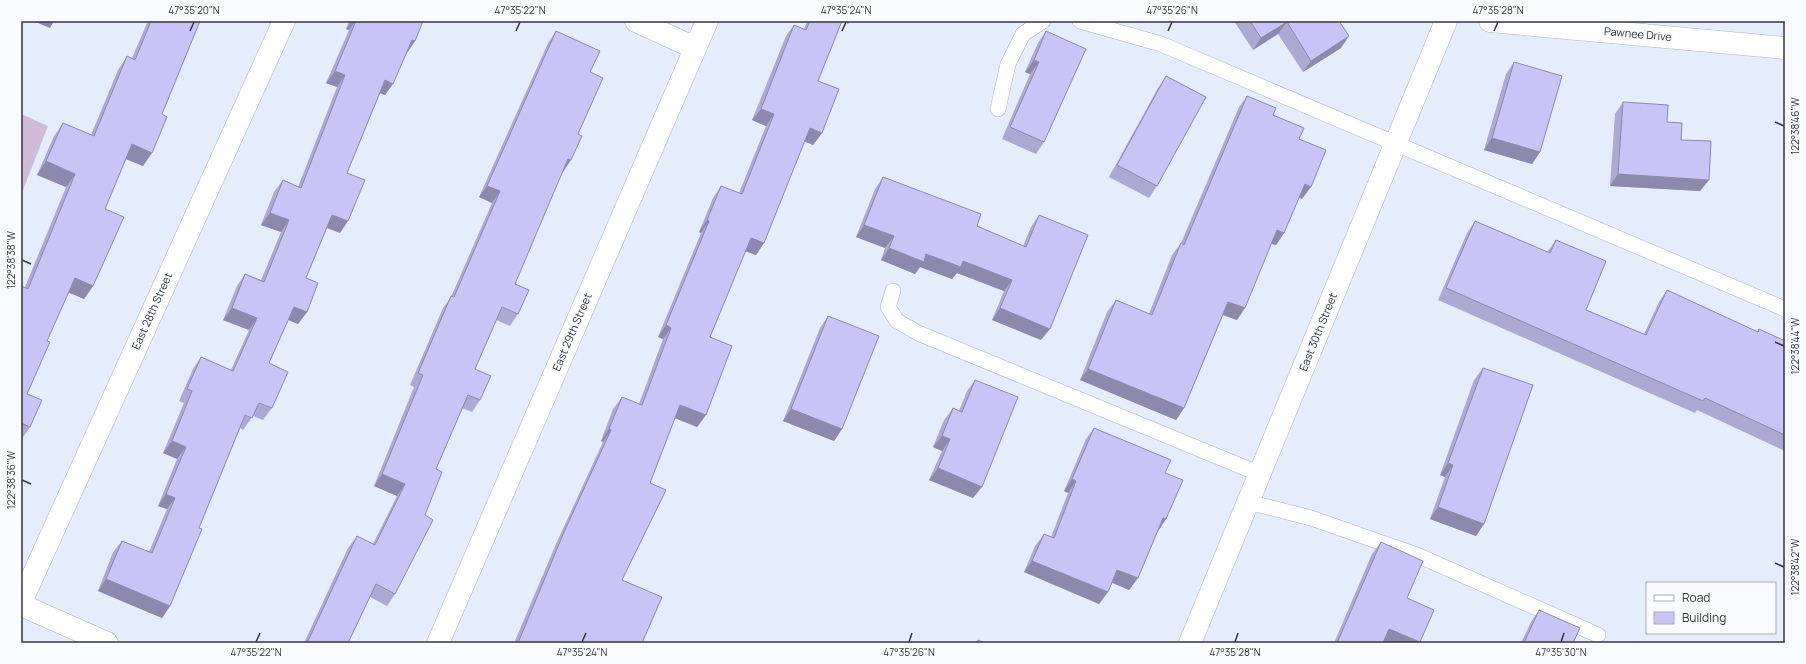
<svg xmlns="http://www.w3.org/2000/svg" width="1806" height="664" font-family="Manrope,sans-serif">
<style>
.green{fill:#d0bbdb}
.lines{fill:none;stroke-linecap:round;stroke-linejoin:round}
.lane-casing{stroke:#acb3c2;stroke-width:16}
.street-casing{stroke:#acb3c2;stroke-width:23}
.lane{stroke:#fff;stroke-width:15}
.street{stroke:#fff;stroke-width:22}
.wall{fill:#aca9d3}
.shaded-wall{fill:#8c89ac}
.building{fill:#c8c4f5;stroke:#8c89ac}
.ticks{fill:none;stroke:#33363c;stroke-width:1.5}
.labels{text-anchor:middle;stroke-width:3;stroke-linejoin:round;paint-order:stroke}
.street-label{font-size:11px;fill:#33363c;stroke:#f9fafd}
.neatline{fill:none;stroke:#33363c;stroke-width:1.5}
.ticks-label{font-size:10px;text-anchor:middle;fill:#33363c}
</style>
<rect width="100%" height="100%" fill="#e5edfc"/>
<!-- green -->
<path class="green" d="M21,114L48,126L21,195Z"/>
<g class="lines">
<!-- lane casing -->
<g class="lane-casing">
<path id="lane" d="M1080,21L1161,44L1785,309
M998,109L1008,64L1023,34L1043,21
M893,291L888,307L897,321L918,333L1260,474
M1248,502L1311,518L1417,555L1598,635"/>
</g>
<!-- street casing -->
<g class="street-casing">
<path id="street" d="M636,21L695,48
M1490,21L1785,48
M21,602L284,21
M21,605L107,643
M438,643L707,21
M1190,643L1446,21"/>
</g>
<!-- lane -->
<use href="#lane" class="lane"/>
<!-- street -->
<use href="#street" class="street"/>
</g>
<!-- wall -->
<path class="wall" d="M148,21H200L162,114L143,166L126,159L105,209L93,286L84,299L68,292L47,341L27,394L30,427L21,440V286L25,287L66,187L37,175L54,136L63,123L91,135L118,70L127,56L132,58Z
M349,21H423L415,41L407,53L385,95L380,93L347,173L340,233L326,228L306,278L307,312L298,324L288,320L269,363L272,408L263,420L253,416L243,430L240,428L199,528L170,606L162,618L98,591L113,552L122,541L149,552L167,509L158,506L177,459L163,453L184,403L179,401L193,369L201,357L231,370L249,330L223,320L237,286L245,274L261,280L281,232L261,225L274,192L283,180L298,187L337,87L326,83L349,30L346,29Z
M807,21H842L818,81L822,133L813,145L804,141L764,243L756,255L745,251L710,337L706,415L697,427L675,418L650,483L622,580L642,643H514L556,544L603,442L601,441L613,409L622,397L639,404L663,339L658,337L701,233L699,232L713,198L721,186L739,193L766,126L752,120L786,36L794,25L804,29Z
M842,21H850L848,24Z
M1234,21H1339L1341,48L1303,72L1278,34L1253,50Z
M556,31L590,72L578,134L563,172H562L515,284L518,314L510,326L496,320L475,369L480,400L472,412L462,408L436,469L425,515L395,594L387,606L370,597L348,643H304L348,548L357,536L373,544L397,496L374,486L414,387L410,385L443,308L451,297L492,203L479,197L548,43Z
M1046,31L1044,142L1036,154L1002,139L1030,74L1025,72L1038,43Z
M1514,62L1540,152L1532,164L1484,150L1506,74Z
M1166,76L1157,186L1149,198L1109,177L1158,88Z
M1247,96L1273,115L1299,139L1302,199L1299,197L1284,233L1276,245L1271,244L1237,320L1223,315L1184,408L1176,420L1080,380L1107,312L1116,300L1149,314L1172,255L1181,243L1239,107Z
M1623,102L1667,122L1681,140L1709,180L1700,191L1610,186L1615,114Z
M883,177L977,226L1023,246L1031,227L1039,215L1041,340L992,320L1004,291L957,273L952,279L920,267L915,274L881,260L885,248L856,237L875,189Z
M1475,221L1547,252L1556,240L1586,310L1644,334L1659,302L1667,290L1757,332L1759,329L1785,341V451L1697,410L1695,413L1438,300L1467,233Z
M828,316L842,429L834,441L783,421L820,328Z
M1483,368L1484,524L1476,536L1430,519L1445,477L1440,475L1474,380Z
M975,380L973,498L929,480L942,451L933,447L944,420L953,408L959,411L967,391Z
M1094,428L1165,473L1166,519L1158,531L1138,578L1129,590L1112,583L1099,604L1024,572L1035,546L1044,534L1051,537L1068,493L1064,491L1086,439Z
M1381,542L1407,598L1420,642L1419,643H1386L1384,642L1383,643H1334L1372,554Z
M1539,610L1573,643H1521L1531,622Z"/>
<!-- shaded-wall -->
<path class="shaded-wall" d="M33,21H54L50,28Z
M352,21H355L349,30L346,29Z
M1287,22L1278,34L1253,50L1261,38Z
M1349,36L1341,48L1303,72L1311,61Z
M412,40L415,41L407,53Z
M1034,60L1039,62L1030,74L1025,72Z
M335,71L345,75L337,87L326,83Z
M385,80L393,84L385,95L377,92Z
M761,109L774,114L766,126L752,120Z
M810,128L822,133L813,145L801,140Z
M1492,138L1540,152L1532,164L1484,150Z
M132,144L152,153L143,166L123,158Z
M568,159L571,160L563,172L560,170Z
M46,161L75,174L66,187L37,175Z
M1618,174L1709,180L1700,191L1610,186Z
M1305,184L1311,187L1302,199L1296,196Z
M487,186L500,191L492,203L479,197Z
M270,213L289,220L281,232L261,225Z
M332,215L348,221L340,233L323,226Z
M707,220L709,221L701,233L699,232Z
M864,225L894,236L885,248L856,237Z
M1277,230L1284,233L1276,245L1268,242Z
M751,238L764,243L756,255L742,250Z
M889,248L963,261L1012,280L1004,291L957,273L952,279L920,267L915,274L881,260Z
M75,278L93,286L84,299L65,291Z
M1228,302L1245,308L1237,320L1220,314Z
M294,307L307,312L298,324L286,319Z
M232,308L257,318L249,330L223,320Z
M1000,308L1050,329L1041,340L992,320Z
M666,325L671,328L663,339L658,337Z
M1088,369L1184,408L1176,420L1080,380Z
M680,405L706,415L697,427L672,417Z
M791,409L842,429L834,441L783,421Z
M609,429L611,430L603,442L601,441Z
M942,436L950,439L942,451L933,447Z
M172,441L186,447L177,459L163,453Z
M1448,463L1453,465L1445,477L1440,475Z
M938,468L982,487L973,498L929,480Z
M382,474L405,484L397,496L374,486Z
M1072,479L1076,481L1068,493L1064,491Z
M166,494L175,498L167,509L158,506Z
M1438,507L1484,524L1476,536L1430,519Z
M1163,518L1166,519L1158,531Z
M1032,561L1108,592L1099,604L1024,572Z
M1117,570L1138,578L1129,590L1109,581Z
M106,579L170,606L162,618L98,591Z
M1389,629L1420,642L1419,643H1386L1381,641Z"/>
<!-- building -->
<path class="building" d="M151,21H200L162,114L167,117L152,153L132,144L105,209L124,217L93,286L75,278L47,341L50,342L27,394L42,400L30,427L21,423V286L28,289L75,174L46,161L63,123L94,136L127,56L135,60Z
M356,21H423L415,41L412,40L393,84L385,80L347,173L365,180L348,221L332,215L306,278L318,283L307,312L294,307L269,363L288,372L272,408L259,403L252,418L245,415L199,528L202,529L170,606L106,579L122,541L152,553L175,498L166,494L186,447L172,441L192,391L187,389L201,357L233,371L257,318L232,308L245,274L264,282L289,220L270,213L283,180L301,188L345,75L335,71Z
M810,21H842L818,81L839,89L822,133L810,128L764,243L751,238L710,337L732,346L706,415L680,405L650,483L666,490L622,580L662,597L642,643H518L564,532L611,430L609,429L622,397L642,405L671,328L666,325L709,221L707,220L721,186L742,194L774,114L761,109L794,25L806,30Z
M1250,21H1339L1349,36L1311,61L1287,22L1261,38Z
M556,31L600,51L590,72L603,78L578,134L582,136L571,160L568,159L515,284L529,290L518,314L502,307L475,369L491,376L480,400L468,395L436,469L442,472L425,515L433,520L395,594L376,584L348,643H307L357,536L375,545L405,484L382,474L423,375L418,373L451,296L454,297L500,191L487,186Z
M1046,31L1086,49L1044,142L1010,127L1039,62L1034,60Z
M1514,62L1562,76L1540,152L1492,138Z
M1166,76L1206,97L1157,186L1117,165Z
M1247,96L1276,108L1273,115L1304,128L1299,139L1326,150L1311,187L1305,184L1284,233L1277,230L1245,308L1228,302L1184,408L1088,369L1116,300L1152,315L1181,243L1184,245Z
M1623,102L1668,105L1667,122L1682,123L1681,140L1711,141L1709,180L1618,174Z
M883,177L981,214L977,226L1026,247L1039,215L1088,235L1050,329L1000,308L1012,280L963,261L961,267L926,254L924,262L889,248L894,236L864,225Z
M1475,221L1550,253L1556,240L1606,261L1586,310L1646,335L1667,290L1758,332L1759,329L1785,341V435L1705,398L1703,401L1446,288Z
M828,316L879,336L842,429L791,409Z
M1483,368L1533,385L1484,524L1438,507L1453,465L1448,463Z
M975,380L1018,397L982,487L938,468L950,439L942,436L953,408L962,412Z
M1094,428L1171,460L1165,473L1183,480L1166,519L1163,518L1138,578L1117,570L1108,592L1032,561L1044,534L1054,538L1076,481L1072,479Z
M1381,542L1423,561L1407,598L1434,610L1420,642L1389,629L1383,643H1337Z
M1539,610L1580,628L1573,643H1524Z
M978,640L985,643H977Z"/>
<!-- ticks -->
<path class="ticks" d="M190,31L194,22M516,31L520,22M842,31L846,22M1168,31L1172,22M1494,31L1498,22M1775,122L1784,126M22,260L31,264M1775,342L1784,346M22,480L31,484M1775,563L1784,567M256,642L260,633M582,642L586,633M909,642L912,633M1235,642L1238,633M1561,642L1564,633"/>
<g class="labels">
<!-- street labels -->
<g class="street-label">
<text transform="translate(1638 34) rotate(5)" y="4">Pawnee Drive</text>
<text transform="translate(152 311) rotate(-66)" y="4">East 28th Street</text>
<text transform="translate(572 332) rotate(-67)" y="4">East 29th Street</text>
<text transform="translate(1318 332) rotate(-68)" y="4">East 30th Street</text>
</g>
</g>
<!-- border -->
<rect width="1806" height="664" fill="none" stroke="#f9fafd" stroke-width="44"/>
<!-- legend -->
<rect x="1646" y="582" width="130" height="52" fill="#f9fafd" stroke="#aaacb0"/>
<rect x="1654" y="595" width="20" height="6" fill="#ffffff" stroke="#aaacb0"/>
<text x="1682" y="602" font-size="12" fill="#33363c">Road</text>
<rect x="1654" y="612" width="20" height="12" fill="#c8c4f5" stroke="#aaacb0"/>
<text x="1682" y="622" font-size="12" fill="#33363c">Building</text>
<rect x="22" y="22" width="1762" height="620" class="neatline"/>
<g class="ticks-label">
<text x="194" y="14">47°35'20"N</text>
<text x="520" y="14">47°35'22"N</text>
<text x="846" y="14">47°35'24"N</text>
<text x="1172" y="14">47°35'26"N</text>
<text x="1498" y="14">47°35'28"N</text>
<text transform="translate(1795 126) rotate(-90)" y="4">122°38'46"W</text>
<text transform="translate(11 260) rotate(-90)" y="4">122°38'38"W</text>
<text transform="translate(1795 346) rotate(-90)" y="4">122°38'44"W</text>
<text transform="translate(11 480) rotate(-90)" y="4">122°38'36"W</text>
<text transform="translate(1795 567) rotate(-90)" y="4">122°38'42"W</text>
<text x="256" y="656">47°35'22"N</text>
<text x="582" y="656">47°35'24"N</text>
<text x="909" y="656">47°35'26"N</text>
<text x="1235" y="656">47°35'28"N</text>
<text x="1561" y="656">47°35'30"N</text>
</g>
</svg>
